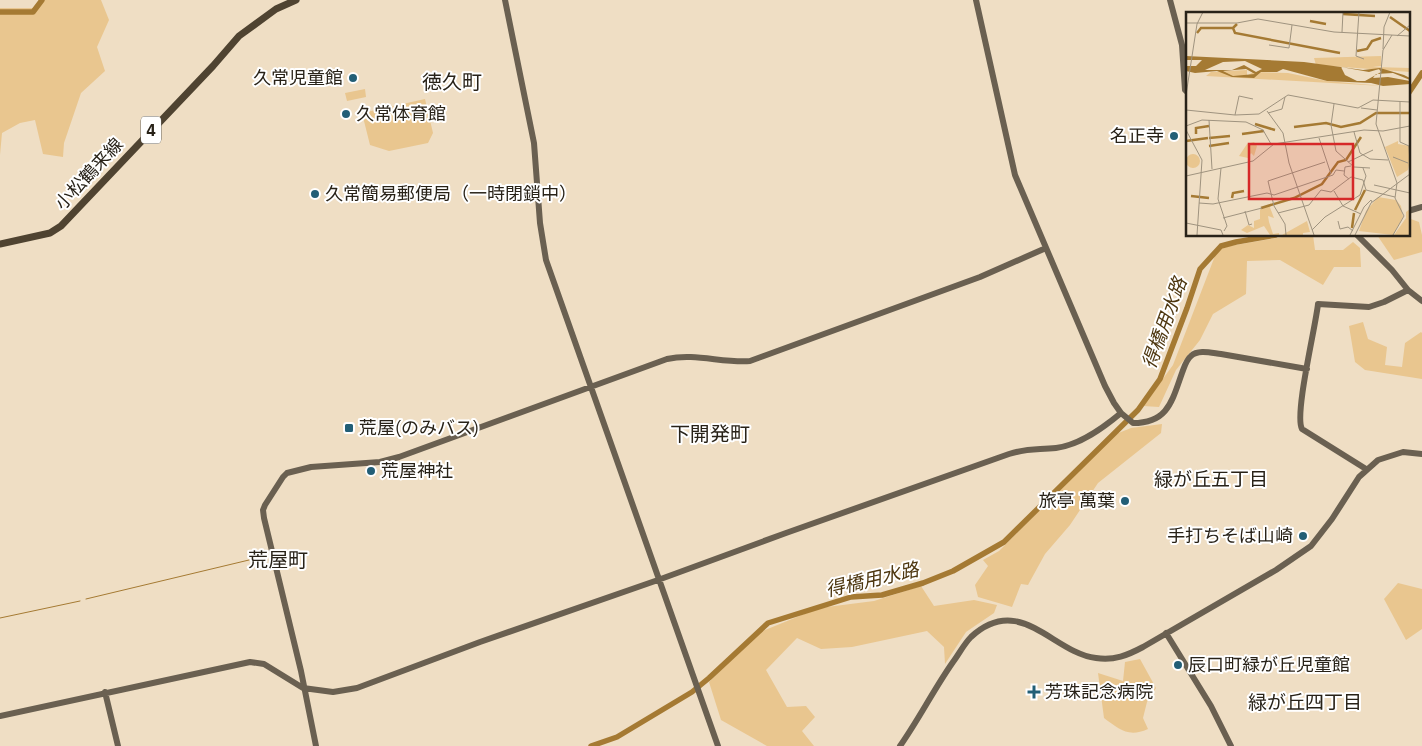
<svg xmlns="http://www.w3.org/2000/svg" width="1422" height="746" font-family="'IBM Plex Sans','Noto Sans JP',sans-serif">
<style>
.green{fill:#e9c68f}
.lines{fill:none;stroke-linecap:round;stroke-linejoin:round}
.stream{stroke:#a57a33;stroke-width:1}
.canal{stroke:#a57a33;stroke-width:5.5}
.secondary{stroke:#6a6051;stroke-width:6}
.primary{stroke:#4f4331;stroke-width:7}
.poi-dot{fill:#225e76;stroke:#fff;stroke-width:2}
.labels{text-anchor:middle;stroke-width:4;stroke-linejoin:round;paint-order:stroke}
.shield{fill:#fff;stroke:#68645d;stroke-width:1}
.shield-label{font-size:16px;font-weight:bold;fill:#282218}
.poi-label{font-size:18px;fill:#282218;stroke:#fff;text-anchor:start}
.street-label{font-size:18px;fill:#282218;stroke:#fff}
.water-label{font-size:19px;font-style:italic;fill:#4e3710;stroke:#fff}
.neighbourhood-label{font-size:19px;fill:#282218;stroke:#fff}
.quarter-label{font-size:20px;fill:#282218;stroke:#fff}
.inset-river{fill:none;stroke:#a57a33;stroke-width:2.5}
.inset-road{fill:none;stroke:#9f937f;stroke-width:1}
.view{fill:#d62828;fill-opacity:0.15;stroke:#d62828;stroke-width:2.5}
.inset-edge{fill:none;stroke:#282218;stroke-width:2.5}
</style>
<rect width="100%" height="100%" fill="#efdec4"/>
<!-- green -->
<path class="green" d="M45,0H101L109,20L97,47L105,71L81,93L64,143L63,157L43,154L35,120L20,123L2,133L0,155V8H38Z
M365,89L366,97L347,101L345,93Z
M425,99L433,133L428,143L389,151L370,145L362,113Z
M1408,218L1419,222L1422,235V252L1394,260L1377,235H1408Z
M1294,235H1313L1315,250H1343L1353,242L1360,248L1361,267H1334L1323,285L1280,260L1247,261L1246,294L1213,314L1200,340L1176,370L1159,407L1143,406L1173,365L1218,248Z
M1363,322L1368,339L1387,347L1385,365L1402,367L1405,343L1421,332L1422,333V379L1365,370L1355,362L1349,326Z
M1162,424L1161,433L1098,483L1070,525L1045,554L1028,585L1021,584L1012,607L978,597L975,585L988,566L983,560L999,551L1116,434L1131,428Z
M1398,583L1422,589V629L1406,640L1384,599Z
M921,586L934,606L974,600L997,605L994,613L966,632L945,664L944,647L927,631L852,647L821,649L797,638L766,670L787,707L806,706L815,717L802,731L814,746H767L721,720L709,682L760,632L819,608L874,601Z
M1140,659L1156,688L1147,702L1143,718L1148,729C1128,738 1119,729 1104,718L1098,673L1123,681L1125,662Z"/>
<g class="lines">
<!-- stream -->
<path class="stream" d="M86,599L249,560
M0,618L80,601"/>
<!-- canal -->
<path class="canal" d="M0,12H33L42,0
M1408,94L1422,73
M591,746L617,737L692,692L709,678L768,623L851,597L882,595L923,583L953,571L1004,542L1138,410L1160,379L1187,308L1200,269L1221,246L1236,242L1276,235"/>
<!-- secondary -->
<path class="secondary" d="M505,0L534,143L540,223L546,260L718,746
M976,0L1015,175L1105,386L1114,403L1121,413
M1170,0L1182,45L1185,90L1187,92
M1408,211L1422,207
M1357,235L1392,270L1408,290L1422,301
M1366,469L1302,429C1294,415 1316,325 1318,304L1369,307L1384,302L1408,290
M1166,633L1211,706L1231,746
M105,692L118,746
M0,716L250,662L264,664L303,688L333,692L357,688L480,642L658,580L786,533L1009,454C1028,448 1037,450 1056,448C1080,445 1103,428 1121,413L1133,423C1168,423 1172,401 1182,373C1184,368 1186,360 1191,356C1198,349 1212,353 1221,354L1307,369
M316,746L301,671L264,518L263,510L265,505L283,477L287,473L311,467L380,462L399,457L667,359C695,353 722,363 750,361L980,277L1046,248
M900,746C919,719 934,689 953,662C959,654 964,644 971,637C1020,592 1053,653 1096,658C1114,661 1128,655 1143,647L1276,570L1311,546L1332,519L1359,477L1378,460L1403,452L1422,454"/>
<!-- primary -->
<path class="primary" d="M0,244L50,233L61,226L213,66L239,36L276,9L296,0"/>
</g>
<!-- markers -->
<g class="poi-dot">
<circle cx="353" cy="78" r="5"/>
<circle cx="346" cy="114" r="5"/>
<circle cx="1174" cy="136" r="5"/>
<circle cx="315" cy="194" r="5"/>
<rect x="344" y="423" width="10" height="10" rx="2.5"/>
<circle cx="371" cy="471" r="5"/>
<circle cx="1125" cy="501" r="5"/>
<circle cx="1303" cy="536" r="5"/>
<circle cx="1178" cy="665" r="5"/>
<path d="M1031.5 684.5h5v5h5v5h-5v5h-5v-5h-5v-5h5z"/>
</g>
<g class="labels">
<!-- shield labels -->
<rect class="shield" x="141" y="116.5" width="20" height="27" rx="4"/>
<g class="shield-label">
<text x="151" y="136">4</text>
</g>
<!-- poi labels -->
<g class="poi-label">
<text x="343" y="84" text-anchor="end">久常児童館</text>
<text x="356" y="120">久常体育館</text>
<text x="1164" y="142" text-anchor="end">名正寺</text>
<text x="325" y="200">久常簡易郵便局（一時閉鎖中）</text>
<text x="359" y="434">荒屋(のみバス)</text>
<text x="381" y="477">荒屋神社</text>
<text x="1115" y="507" text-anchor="end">旅亭 萬葉</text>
<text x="1293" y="542" text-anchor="end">手打ちそば山崎</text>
<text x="1188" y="671">辰口町緑が丘児童館</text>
<text x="1045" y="698">芳珠記念病院</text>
</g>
<!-- street labels -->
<g class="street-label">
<text transform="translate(89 174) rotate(-47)" y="6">小松鶴来線</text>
</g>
<!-- water labels -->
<g class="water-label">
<text transform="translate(1164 323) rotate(-70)" y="7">得橋用水路</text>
<text transform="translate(872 579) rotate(-13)" y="7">得橋用水路</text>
</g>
<!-- neighbourhood labels -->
<g class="neighbourhood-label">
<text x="1211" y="486">緑が丘五丁目</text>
<text x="1305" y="709">緑が丘四丁目</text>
</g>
<!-- quarter labels -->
<g class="quarter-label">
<text x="452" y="89">徳久町</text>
<text x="710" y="441">下開発町</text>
<text x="278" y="567">荒屋町</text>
</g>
</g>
<!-- overview -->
<g transform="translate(1186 12)">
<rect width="224" height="224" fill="#efdec4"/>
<path d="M195,44V54L187,55L224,56V60L130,53L128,46ZM61,58V64L67,60L102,61L141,69L197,74L20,64L25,60ZM212,129V132L224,134V149L222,158L211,165L199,135ZM68,130L71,134L68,144L65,141L62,146L53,144L61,132ZM0 149a7 7 0 1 1 14 0a7 7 0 1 1-14 0ZM192,185L210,188L215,194L217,205L207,223L173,219L180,199ZM83,193L88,206L82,204L83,210L87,222L93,221V223H84L78,214L61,221L55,218L62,213L68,216V209L74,207V197ZM224,197V223H208L220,206V200ZM121,209L124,220L117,221V223H96Z" fill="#e9c68f"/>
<path d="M0,44L118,50L177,58L194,56L218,63L224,66V68L207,61L190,62L187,66L202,65L224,69V72L197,74L185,71L141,69L97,57L91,60H75L68,66L46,65L31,59L9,61L0,59V54H10L16,48H0ZM59,49L76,57L70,60L58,53L46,58H19L37,50ZM155,55L183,60L193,57L195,60L179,69H171L159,63ZM60,57L69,62L47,64L37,59Z" fill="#a57a33" fill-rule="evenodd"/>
<path class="inset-river" d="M157,2L189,4M204,5L224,19M124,9L140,12M47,16L49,21L154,41M11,21L15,16H47L51,12M171,39L181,37L186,29L195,26M69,112L89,118M108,115L140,111L155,115L174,111L190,101H224M10,122V116L23,114M56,122L78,119M23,126L44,124M0,129L22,126M23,134L43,131M5,184L23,186M46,186L47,181L58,179M75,196L108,186L136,172L152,150L160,148L175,125M169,198L179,178M166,216L168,201"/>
<path class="inset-road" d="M173,0L170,44L178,47M175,0H202M0,11H51L72,7L148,20L224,24M156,20L157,0M206,23L197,38L190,112L211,171M211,24L224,13M83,33L103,36L106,13M197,37L198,15L204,0M0,83L11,12L17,0M214,89V130L223,134L224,152M148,92L145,113L150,139L168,155L184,156M175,96L191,98M0,98L49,103L73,102L102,83L172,96L187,88L224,90M81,99L97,121L103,151L128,223M82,101L96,97L99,85M49,103L53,84L67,87M23,108L26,157M0,114L16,108L60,110L77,118L85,132M0,118L16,148L11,223M168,120L174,141L184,147L202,148M133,126L145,162M207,145L222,151M162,150L187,138M35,156L32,187L41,214L38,219M0,164L67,149L88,132L178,118L197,119L224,114M163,167L158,163L159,155L165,154M188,173L224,181M148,179L157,194L175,202M13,191L27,192L81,181L88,183L147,163L150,158L158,159M59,199L63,213L66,212M92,201L123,193L135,178L145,180L165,165L177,168L180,178L209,185M37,206L76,196M152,209L154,217L162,215L167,219M0,211L35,218L37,223M126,218L139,205L174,183L180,164L177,156M100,223L99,212L88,194L82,169L139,150M164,223L178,195L185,188L186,190M169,223L185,191L224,162M207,223L218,204L209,186L211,171"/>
<path class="view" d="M63,132H167V187H63Z"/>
<rect width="224" height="224" class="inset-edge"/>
</g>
</svg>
